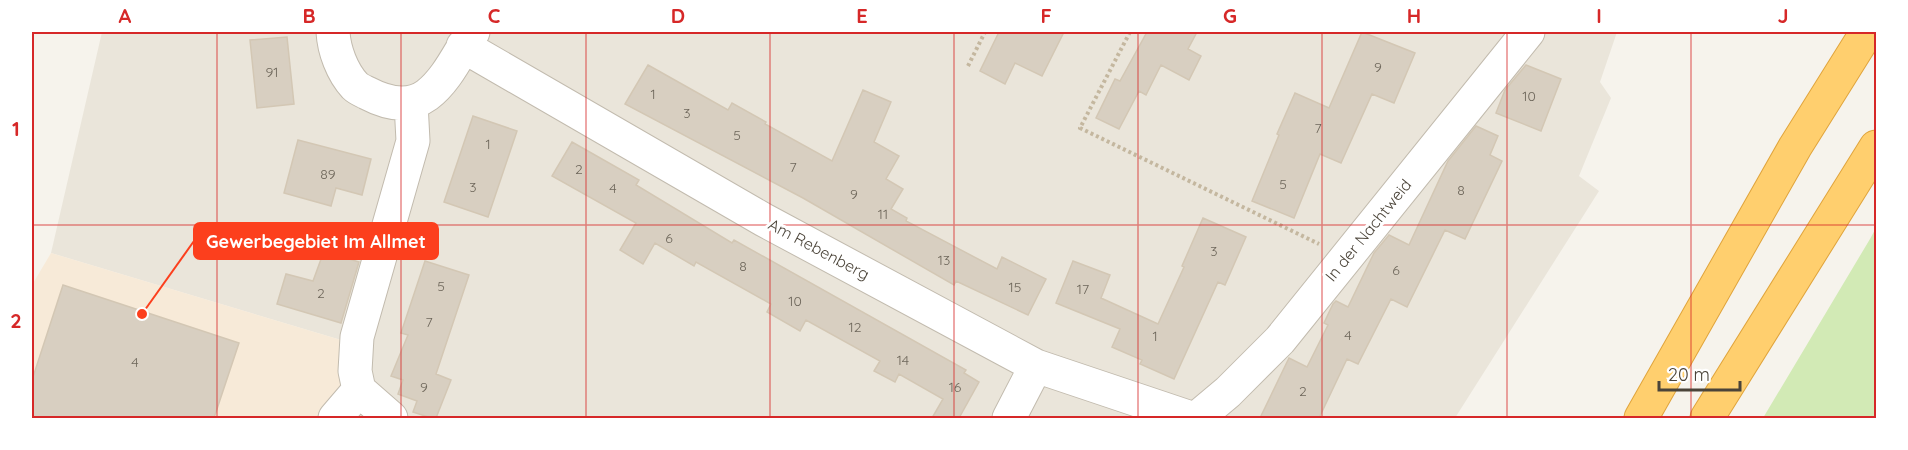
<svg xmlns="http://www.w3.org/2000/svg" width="1908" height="450" font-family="Quicksand,sans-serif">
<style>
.residential{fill:#eae5da}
.commercial{fill:#f7ead8}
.green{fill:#d2eab5}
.building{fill:#d8cfc1;stroke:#d3c7b4;stroke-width:1.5}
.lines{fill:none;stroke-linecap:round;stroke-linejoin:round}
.minor-casing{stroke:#c2bbae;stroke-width:35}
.highway-casing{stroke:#e0a43c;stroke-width:35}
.path{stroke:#c4b79f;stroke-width:4;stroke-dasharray:3 3;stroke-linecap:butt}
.minor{stroke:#fff;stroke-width:33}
.highway{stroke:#ffcf6e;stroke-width:33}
.grid{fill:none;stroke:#d62828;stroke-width:1.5;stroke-opacity:0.55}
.labels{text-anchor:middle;stroke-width:6;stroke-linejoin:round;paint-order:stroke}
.number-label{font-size:14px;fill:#6e675b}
.street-label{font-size:16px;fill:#4b4439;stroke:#fff}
.leader{fill:none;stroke:#fc3f1d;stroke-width:2}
.callout-dot{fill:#fc3f1d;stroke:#fff;stroke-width:2}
.callout{fill:#fc3f1d;stroke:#fc3f1d;stroke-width:2}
.callout-label{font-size:18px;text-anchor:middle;font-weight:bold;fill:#fff}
.neatline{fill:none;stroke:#d62828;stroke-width:2}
.grid-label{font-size:20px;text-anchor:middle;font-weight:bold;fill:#d62828}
</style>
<rect width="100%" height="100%" fill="#f6f3ec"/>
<!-- residential -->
<path class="residential" d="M102,32H1617L1600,82L1611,98L1579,176L1599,191L1455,418H322L351,343L51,253Z"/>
<!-- commercial -->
<path class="commercial" d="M51,253L351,343L338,398L322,418H32V285Z"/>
<!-- green -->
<path class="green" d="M1876,228V418H1763L1870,239Z"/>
<!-- building -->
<path class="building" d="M999,32H1064L1042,76L1015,63L1005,84L980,71Z
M1147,32H1197L1188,49L1201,56L1189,80L1161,65L1146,95L1139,91L1119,129L1096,118L1115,79L1120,81Z
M1362,32L1415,53L1394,103L1372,94L1341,163L1320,154L1294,218L1252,201L1279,135L1277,134L1295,93L1329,108Z
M287,37L294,104L257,108L250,40Z
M648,65L728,110L732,103L766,122L765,124L832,161L863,90L891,102L874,142L899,156L886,179L903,189L891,209L907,218L906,221L997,269L1002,257L1046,279L1028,315L956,281L954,285L803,198L625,104Z
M1526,65L1561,79L1541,131L1496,113L1505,90Z
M473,116L517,131L488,217L444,202Z
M1476,126L1498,136L1490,155L1502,161L1465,239L1445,230L1407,307L1391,299L1358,364L1347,359L1319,418H1260L1289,358L1307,367L1328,325L1324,323L1333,304L1336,301L1348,307L1374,253L1389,235L1409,245L1448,161Z
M298,140L371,159L362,195L336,188L331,206L284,193Z
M572,142L639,180L636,185L732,243L734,240L966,370L964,373L979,382L959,418H932L943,399L899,374L895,382L874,371L880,361L806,320L800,331L767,312L771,304L696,262L694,266L655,243L643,264L620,250L636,223L552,176Z
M1203,218L1246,237L1225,285L1218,282L1174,379L1140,364L1142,360L1112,347L1120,329L1056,303L1073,261L1110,275L1101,298L1158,324L1184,267L1182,266Z
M324,251L359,262L341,323L277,304L286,274L313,281Z
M425,261L469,275L436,374L451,380L436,418H431L413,412L417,401L398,394L403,380L391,376L408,335L401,333Z
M63,285L239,343L214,418H32V380Z"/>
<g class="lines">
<!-- minor casing -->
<g class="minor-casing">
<path id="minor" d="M333,32C334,50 342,72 355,86C358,89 363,91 367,93C386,103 408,109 427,95C448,79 459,52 473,32
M463,46L764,220L1036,366L1191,418
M359,390L391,418
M335,418L359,390L355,371L357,337L413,141L411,103
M1009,418L1036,366
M1197,418L1228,392L1280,340L1528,32"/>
</g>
<!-- highway casing -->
<g class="highway-casing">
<path id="highway" d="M1641,418L1795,147L1867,32
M1707,418L1876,147"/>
</g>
<!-- path -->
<path class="path" d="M1130,32L1080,128L1319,244
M968,66L985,32"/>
<!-- minor -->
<use href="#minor" class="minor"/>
<!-- highway -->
<use href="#highway" class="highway"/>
</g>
<!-- grid -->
<path class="grid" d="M217,32V418M401,32V418M586,32V418M770,32V418M954,32V418M1138,32V418M1322,32V418M1507,32V418M1691,32V418M32,225H1876"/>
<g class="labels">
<!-- number labels -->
<g class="number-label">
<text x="1378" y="72">9</text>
<text x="272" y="77">91</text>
<text x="653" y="99">1</text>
<text x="1529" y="101">10</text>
<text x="687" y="118">3</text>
<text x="1318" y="133">7</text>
<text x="737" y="140">5</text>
<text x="488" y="149">1</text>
<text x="793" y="172">7</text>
<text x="579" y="174">2</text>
<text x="328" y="179">89</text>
<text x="1283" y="189">5</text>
<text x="473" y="192">3</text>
<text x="613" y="193">4</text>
<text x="1461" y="195">8</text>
<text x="854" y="199">9</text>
<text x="883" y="219">11</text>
<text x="669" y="243">6</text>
<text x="1214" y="256">3</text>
<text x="944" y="265">13</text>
<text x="743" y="271">8</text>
<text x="1396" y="275">6</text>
<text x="441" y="291">5</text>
<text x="1015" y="292">15</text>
<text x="1083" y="294">17</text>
<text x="321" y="298">2</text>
<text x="795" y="306">10</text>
<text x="429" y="327">7</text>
<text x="855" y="332">12</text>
<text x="1348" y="340">4</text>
<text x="1155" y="341">1</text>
<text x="903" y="365">14</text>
<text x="135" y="367">4</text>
<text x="424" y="392">9</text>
<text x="955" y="392">16</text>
<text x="1303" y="396">2</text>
</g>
<!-- street labels -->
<g class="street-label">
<text transform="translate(1368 230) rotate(-51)" y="6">In der Nachtweid</text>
<text transform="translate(819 249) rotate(28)" y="6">Am Rebenberg</text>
</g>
</g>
<!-- callouts -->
<path class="leader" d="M142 314L194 241"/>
<circle class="callout-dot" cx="142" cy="314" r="6"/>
<rect class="callout" x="194" y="223" width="244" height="36" rx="6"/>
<g class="callout-label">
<text x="316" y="248">Gewerbegebiet Im Allmet</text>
</g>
<!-- border -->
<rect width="1908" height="450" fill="none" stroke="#ffffff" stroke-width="66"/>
<!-- scale -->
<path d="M1659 381v9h81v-9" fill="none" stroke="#4b4439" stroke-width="3"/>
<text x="1668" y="381" font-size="18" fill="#4b4439" stroke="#ffffff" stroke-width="4.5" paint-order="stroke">20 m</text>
<rect x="33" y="33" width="1842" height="384" class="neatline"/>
<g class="grid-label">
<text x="125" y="23">A</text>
<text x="309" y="23">B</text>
<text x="494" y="23">C</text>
<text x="678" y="23">D</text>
<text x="862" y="23">E</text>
<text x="1046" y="23">F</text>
<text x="1230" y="23">G</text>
<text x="1414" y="23">H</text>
<text x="1599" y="23">I</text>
<text x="1783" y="23">J</text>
<text x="16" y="136">1</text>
<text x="16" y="328">2</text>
</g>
</svg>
